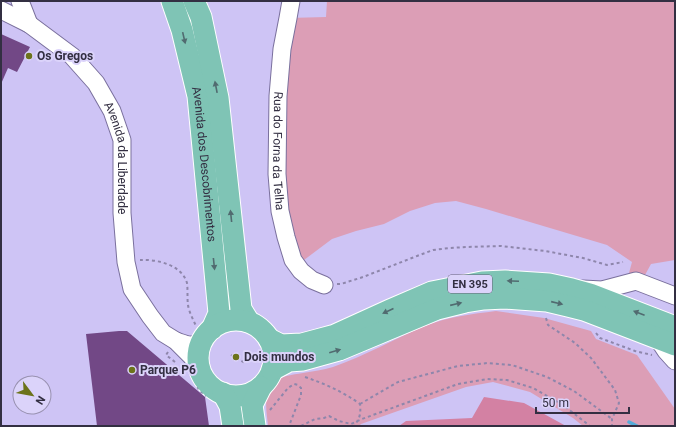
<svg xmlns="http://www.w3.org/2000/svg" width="676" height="427" font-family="Roboto,sans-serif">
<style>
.green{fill:#dc9eb6}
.forest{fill:#d381a3}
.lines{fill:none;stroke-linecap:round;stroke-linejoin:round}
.stream{stroke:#53acda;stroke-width:3.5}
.building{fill:#724886}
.minor-casing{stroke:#7a709d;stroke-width:19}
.major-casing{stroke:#fff;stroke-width:23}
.path{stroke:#8e86ab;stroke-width:2;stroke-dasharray:3 3;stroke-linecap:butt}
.minor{stroke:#fff;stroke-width:17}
.major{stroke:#7fc4b5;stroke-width:21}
.oneway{fill:#516b70}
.poi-dot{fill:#6c731b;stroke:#dbd3fa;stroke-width:1.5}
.labels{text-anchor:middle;stroke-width:4;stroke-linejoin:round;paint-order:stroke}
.shield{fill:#dbd3fa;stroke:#656079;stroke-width:1}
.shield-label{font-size:11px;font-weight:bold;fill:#332f42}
.poi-label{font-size:12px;font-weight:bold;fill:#332f42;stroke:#dbd3fa;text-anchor:start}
.street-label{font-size:12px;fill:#332f42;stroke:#dbd3fa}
</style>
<rect width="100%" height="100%" fill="#cec4f5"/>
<!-- green -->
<path class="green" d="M327,1H675V260L651,264L645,275L629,273L632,262L607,245L486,209L456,201L435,203L410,211L384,224L356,231L332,239L304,260H293L280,211L288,18L326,17Z
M496,311L544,318L591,331L596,339L637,355L675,409V426H583L573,418L530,392L493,382L466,387L361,424L359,426H268C267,413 262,393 274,382C284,375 291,375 303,373C313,371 323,370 333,367C365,356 394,339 425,326C447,317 472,314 496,311Z"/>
<!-- forest -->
<path class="forest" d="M484,397L524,403L566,426H399L406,421L472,418Z"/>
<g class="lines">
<!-- stream -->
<path class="stream" d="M629,422L637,426"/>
</g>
<!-- building -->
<path class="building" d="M1,34L30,47L17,72L8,68L1,84Z
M119,331H127L205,397L209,426H97L86,334Z"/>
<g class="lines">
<!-- minor casing -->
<g class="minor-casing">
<g id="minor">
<path d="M20,1L29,24"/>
<path id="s1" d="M291,1L288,18L282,49L278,96L277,174L280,211L286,237L293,260L301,271L312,280L324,285"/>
<path id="s2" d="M1,10L29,24L72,56L96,83L112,111L122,140V213L126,262L132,289L150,316L163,333L176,341L191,356L200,368"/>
<path d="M583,289L602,290L636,281L675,296"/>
<path d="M658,339L666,351L675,361"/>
<path d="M176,341C188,345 189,347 202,342"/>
</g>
</g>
<!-- major casing -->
<g class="major-casing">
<g id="major">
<path id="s3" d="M172,1L182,30L198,96L219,313L212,329"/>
<path d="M194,1L201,17L218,98L241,309L249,322"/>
<circle cx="236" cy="358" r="38"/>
<path d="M269,339L281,345L302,344L317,340L335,335L390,310L432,292L482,282L505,281L549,284L572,289L590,294L675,327"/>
<path d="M272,370L289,361L303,360L339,350L437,309L465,302L484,299L505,298L547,301L568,306L584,310L675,345"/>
<path d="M223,393L230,406L233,426"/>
<path d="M255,426L252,405L261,387"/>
</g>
</g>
<!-- path -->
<path class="path" d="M140,260C157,259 182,265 187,283C188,290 187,298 188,305C189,312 193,319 196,326
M337,284H341L363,277L417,256L433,250L450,248L466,247L501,246L545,251L583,258L607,265L623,262
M546,318L548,325L575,343L591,358L615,390L619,403L612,419V426
M596,333L600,338L635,351L652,355
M168,352L166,355L175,362
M231,355L245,363
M305,377C325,384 342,391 360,404C361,414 360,418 354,426
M195,381L199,390L206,396
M200,383L207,392
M360,404L398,382L458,366L488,363L512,365L547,377L574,391L612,419
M270,410L288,388L294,384L298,385L301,388V395L289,426
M301,426L315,419L324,418L329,416L339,421L351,424L362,419L458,384L487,379L507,380L533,388L563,405L590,426"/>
<!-- minor -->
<use href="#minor" class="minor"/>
<!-- major -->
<use href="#major" class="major"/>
</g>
<!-- one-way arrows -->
<defs><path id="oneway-solid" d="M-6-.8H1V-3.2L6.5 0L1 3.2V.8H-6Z"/></defs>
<g class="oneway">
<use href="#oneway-solid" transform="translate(184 38) rotate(77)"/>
<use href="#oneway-solid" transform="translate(216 87) rotate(-101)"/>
<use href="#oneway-solid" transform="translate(231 216) rotate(-96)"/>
<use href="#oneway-solid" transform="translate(214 264) rotate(84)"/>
<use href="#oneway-solid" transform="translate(513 281) rotate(-178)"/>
<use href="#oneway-solid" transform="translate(557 303) rotate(13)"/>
<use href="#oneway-solid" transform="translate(456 304) rotate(-13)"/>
<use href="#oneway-solid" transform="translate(388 311) rotate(156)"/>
<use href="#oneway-solid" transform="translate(639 313) rotate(-159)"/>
<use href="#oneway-solid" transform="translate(335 351) rotate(-16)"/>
</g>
<!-- markers -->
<g class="poi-dot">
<circle cx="29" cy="56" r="4"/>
<circle cx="236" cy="357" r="4"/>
<circle cx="132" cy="370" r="4"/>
</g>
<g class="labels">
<!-- shield labels -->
<rect class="shield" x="448" y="275" width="44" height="18" rx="3"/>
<g class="shield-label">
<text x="470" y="288">EN 395</text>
</g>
<!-- poi labels -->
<g class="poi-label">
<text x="37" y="60">Os Gregos</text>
<text x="244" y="361">Dois mundos</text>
<text x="140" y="374">Parque P6</text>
</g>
<!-- street labels -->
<g class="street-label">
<text dy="4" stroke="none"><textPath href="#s1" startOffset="151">Rua do Forna da Telha</textPath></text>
<text dy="4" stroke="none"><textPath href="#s2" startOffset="201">Avenida da Liberdade</textPath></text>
<text dy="4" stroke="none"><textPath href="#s3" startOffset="167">Avenida dos Descobrimentos</textPath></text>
</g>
</g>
<!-- border -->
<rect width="676" height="427" fill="none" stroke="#332f42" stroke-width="4"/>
<!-- north arrow -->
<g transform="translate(32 395) rotate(122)"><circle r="19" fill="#dbd3fa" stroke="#9891b0"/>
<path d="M0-3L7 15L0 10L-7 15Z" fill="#6c731b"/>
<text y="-6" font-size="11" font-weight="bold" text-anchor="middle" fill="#332f42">N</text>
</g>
<!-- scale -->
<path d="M536 407v6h93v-6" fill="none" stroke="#332f42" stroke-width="2"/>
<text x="542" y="407" font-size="12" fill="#332f42" stroke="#dbd3fa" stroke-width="3" paint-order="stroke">50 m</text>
</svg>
